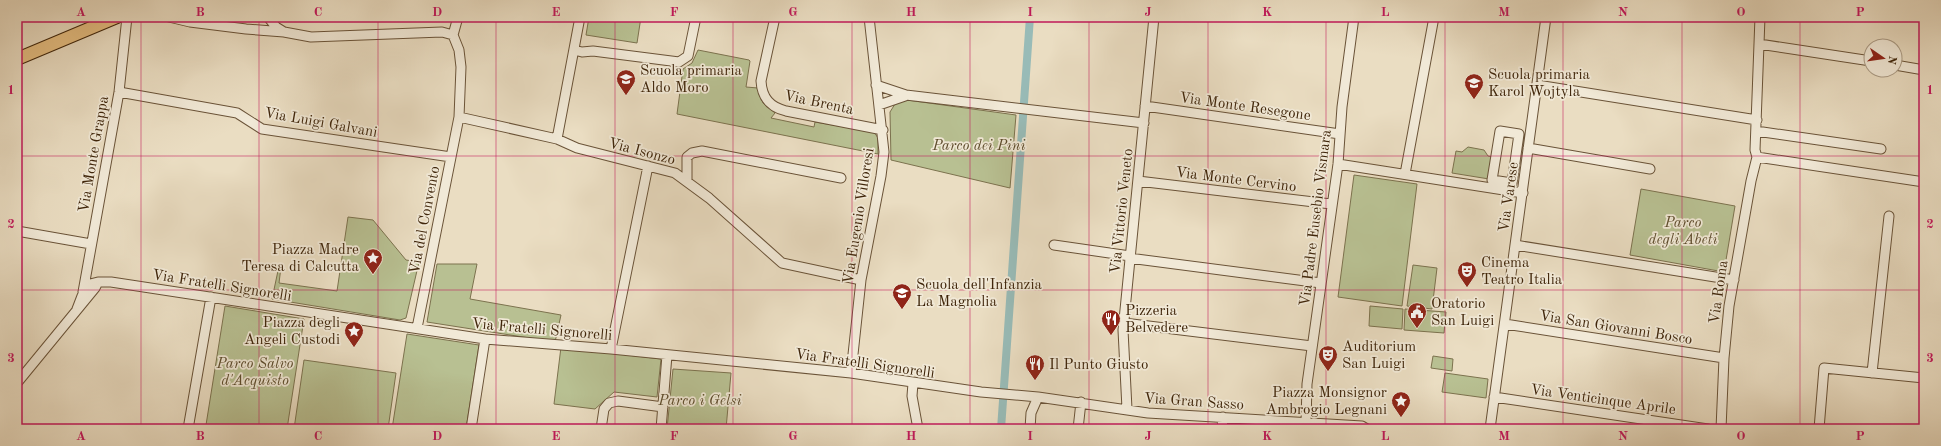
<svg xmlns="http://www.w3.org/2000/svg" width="1941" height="446" font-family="'Old Standard TT',serif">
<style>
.green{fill:#b8c092;stroke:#7c724e}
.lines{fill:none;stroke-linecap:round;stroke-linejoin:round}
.canal{stroke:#98bbb7;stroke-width:8}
.minor-casing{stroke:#6a5338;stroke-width:11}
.major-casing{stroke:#3f250a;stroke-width:14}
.minor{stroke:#f1e9d7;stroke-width:9}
.major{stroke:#e5be81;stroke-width:12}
.grid{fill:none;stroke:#c2185b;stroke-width:1;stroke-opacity:0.55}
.labels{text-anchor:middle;stroke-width:3.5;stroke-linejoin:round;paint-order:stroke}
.poi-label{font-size:15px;fill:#3f250a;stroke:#f1e9d7;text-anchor:start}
.street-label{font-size:15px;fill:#3f250a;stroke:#f1e9d7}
.park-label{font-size:15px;font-style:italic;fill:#5d4c2c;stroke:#f1e9d7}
.neatline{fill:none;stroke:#c2185b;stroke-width:1.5}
.grid-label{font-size:13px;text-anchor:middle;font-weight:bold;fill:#c2185b}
</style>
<rect width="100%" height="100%" fill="#eaddc2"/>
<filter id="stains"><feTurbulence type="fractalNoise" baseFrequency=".005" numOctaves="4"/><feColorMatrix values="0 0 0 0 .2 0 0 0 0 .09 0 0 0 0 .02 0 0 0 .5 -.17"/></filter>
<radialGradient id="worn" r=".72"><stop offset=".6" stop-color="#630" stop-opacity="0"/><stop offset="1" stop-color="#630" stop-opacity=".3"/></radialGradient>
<!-- green -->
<path class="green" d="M589,17H641L637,43L586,35Z
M698,50L749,60L750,61L746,87L758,88L763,103L775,113L771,118L814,127L815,122L874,132L878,138V154L677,114L683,69L692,63Z
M907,100L1016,115L1010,188L891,160L890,112L895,104Z
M1468,147L1484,150L1488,156L1493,157L1489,179L1452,173L1456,151L1462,152Z
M1354,175L1417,184L1402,306L1338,297Z
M1641,189L1735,206L1724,272L1630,255Z
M348,217L373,220L406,260L419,262L406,318L400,320L272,299L279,266L281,267L279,283L337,291Z
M437,264H477L470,299L561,315L555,342L427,322Z
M1413,265L1437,268L1432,309L1407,306Z
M225,306L304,319L287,429H232L206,425Z
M1370,306L1403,309L1402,329L1369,326Z
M1405,309L1446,312L1444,333L1404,330Z
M407,334L479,345L466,429H392Z
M561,347L661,359L657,397L614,392L595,409L554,404Z
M1433,356L1453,359L1452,371L1431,368Z
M304,360L396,373L388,429H294Z
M673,369L731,373L726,429H667Z
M1445,373L1488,379L1486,398L1442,392Z"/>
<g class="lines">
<!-- canal -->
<path class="canal" d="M1001,429L1030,17"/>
<!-- minor casing -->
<g class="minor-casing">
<path id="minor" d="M169,17L190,22L246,29L284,32
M268,17L276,27L284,32L311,37L442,32L453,35
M775,17L761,81C762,98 770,107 786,111L883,130
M1759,44L1871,61
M574,50L582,52L593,51L679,62L688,56L696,17
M1895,65L1924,70
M876,85L906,95L1144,123
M1537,85L1757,120
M119,92L237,113L262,129L451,157
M879,105L905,96
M1145,106L1340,134
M459,117L557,139L577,148L675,173L709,198L782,263L861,280
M1500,131L1519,134L1512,183L1492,180Z
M1756,131L1881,149
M557,139L580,17
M1528,148L1650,169
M1757,157L1924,182
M1338,164L1523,193
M1405,174L1434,17
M687,181V157L692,153L702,151L841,178
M1138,181L1331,204
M17,231L91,244
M1054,245L1130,256
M1515,245L1734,280
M1129,258L1321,283
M83,292L119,92L127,17
M77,309L82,296L90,284L98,282H111L485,339L611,349L851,373L981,392L1038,397L1148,413L1362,426L1367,429
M1124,323L1312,346
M1505,324L1724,358
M417,328L459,117L461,67L459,50L453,35L458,17
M611,349L648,166
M851,373L861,280L881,176L884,152L869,17
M1872,373L1889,216
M17,383L95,288L98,282
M913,383L912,396L918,429
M1494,397L1708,429
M1127,409L1123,330L1154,17
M1306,423L1307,384L1338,164L1342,107L1354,17
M188,429L211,297
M471,429L485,339
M601,429L604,409L609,403L618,401L663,407
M661,429L667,355
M1030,429L1031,413L1038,397
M1078,429L1081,402
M1222,429L1223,417
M1490,429L1546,17
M1721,429L1724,358L1729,306L1751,181L1757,157L1755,150L1760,17
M1819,429L1824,368L1924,378"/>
</g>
<!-- major casing -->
<g class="major-casing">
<path id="major" d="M17,59L117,17"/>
</g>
<!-- minor -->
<use href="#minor" class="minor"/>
<!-- major -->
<use href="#major" class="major"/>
</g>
<!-- grid -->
<path class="grid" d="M141,17V429M259,17V429M378,17V429M496,17V429M615,17V429M733,17V429M852,17V429M970,17V429M1089,17V429M1208,17V429M1326,17V429M1445,17V429M1563,17V429M1682,17V429M1800,17V429M17,156H1924M17,290H1924"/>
<!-- icons -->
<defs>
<g id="school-pin" transform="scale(1)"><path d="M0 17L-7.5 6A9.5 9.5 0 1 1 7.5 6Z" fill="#8f2418" stroke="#f1e9d7"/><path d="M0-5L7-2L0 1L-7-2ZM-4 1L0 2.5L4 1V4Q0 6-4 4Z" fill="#fff"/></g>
<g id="sight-pin" transform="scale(1)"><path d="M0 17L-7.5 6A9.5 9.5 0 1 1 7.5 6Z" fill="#8f2418" stroke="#f1e9d7"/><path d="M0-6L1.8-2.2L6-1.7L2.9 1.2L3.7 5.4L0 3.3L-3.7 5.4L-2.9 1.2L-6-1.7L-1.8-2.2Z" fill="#fff"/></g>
<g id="theatre-pin" transform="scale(1)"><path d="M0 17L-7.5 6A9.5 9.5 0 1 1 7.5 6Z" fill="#8f2418" stroke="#f1e9d7"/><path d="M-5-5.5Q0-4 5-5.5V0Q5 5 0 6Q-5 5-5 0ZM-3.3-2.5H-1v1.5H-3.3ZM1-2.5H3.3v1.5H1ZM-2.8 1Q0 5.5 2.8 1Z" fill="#fff"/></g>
<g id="civic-pin" transform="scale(1)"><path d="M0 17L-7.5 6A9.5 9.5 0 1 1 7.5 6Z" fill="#8f2418" stroke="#f1e9d7"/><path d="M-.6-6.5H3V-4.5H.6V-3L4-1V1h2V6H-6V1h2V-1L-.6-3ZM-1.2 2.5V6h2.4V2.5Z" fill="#fff"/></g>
<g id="restaurant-pin" transform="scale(1)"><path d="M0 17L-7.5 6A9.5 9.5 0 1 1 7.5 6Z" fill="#8f2418" stroke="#f1e9d7"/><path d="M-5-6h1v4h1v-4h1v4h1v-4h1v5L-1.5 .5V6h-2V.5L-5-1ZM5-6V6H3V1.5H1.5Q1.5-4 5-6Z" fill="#fff"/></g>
</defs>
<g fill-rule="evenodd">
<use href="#school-pin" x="626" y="79"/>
<use href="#school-pin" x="1474" y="83"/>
<use href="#sight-pin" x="373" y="258"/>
<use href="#theatre-pin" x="1467" y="271"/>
<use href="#school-pin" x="902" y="293"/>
<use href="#civic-pin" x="1417" y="312"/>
<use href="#restaurant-pin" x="1111" y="319"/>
<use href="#sight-pin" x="354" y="331"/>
<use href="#theatre-pin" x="1328" y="355"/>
<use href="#restaurant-pin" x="1035" y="364"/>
<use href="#sight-pin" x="1401" y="401"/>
</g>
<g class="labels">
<!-- poi labels -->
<g class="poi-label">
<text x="640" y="75">Scuola primaria<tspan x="640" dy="17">Aldo Moro</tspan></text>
<text x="1488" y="79">Scuola primaria<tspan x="1488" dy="17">Karol Wojtyla</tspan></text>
<text x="359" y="254" text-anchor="end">Piazza Madre<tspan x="359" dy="17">Teresa di Calcutta</tspan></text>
<text x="1481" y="267">Cinema<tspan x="1481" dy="17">Teatro Italia</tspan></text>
<text x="916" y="289">Scuola dell'Infanzia<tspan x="916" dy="17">La Magnolia</tspan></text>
<text x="1431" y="308">Oratorio<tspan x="1431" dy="17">San Luigi</tspan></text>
<text x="1125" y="315">Pizzeria<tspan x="1125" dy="17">Belvedere</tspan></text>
<text x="340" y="327" text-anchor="end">Piazza degli<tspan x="340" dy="17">Angeli Custodi</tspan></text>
<text x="1342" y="351">Auditorium<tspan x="1342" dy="17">San Luigi</tspan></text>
<text x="1049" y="369">Il Punto Giusto</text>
<text x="1387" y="397" text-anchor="end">Piazza Monsignor<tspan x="1387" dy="17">Ambrogio Legnani</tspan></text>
</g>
<!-- street labels -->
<g class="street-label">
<text transform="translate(819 102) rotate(12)" y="5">Via Brenta</text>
<text transform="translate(1245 106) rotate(8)" y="5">Via Monte Resegone</text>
<text transform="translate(321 122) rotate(10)" y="5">Via Luigi Galvani</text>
<text transform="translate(642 151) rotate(15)" y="5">Via Isonzo</text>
<text transform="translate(93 154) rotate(-80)" y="5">Via Monte Grappa</text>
<text transform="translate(1236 179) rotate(7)" y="5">Via Monte Cervino</text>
<text transform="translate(1508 197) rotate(-82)" y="5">Via Varese</text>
<text transform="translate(1121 211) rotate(-84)" y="5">Via Vittorio Veneto</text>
<text transform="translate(858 216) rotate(-81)" y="5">Via Eugenio Villoresi</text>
<text transform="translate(1315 218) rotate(-83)" y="5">Via Padre Eusebio Vismara</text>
<text transform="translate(424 220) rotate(-79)" y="5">Via del Convento</text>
<text transform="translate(222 285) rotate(9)" y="5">Via Fratelli Signorelli</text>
<text transform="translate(1718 292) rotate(-82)" y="5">Via Roma</text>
<text transform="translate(1616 327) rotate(9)" y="5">Via San Giovanni Bosco</text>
<text transform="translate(542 329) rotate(5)" y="5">Via Fratelli Signorelli</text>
<text transform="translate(865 363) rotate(8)" y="5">Via Fratelli Signorelli</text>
<text transform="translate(1603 399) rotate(8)" y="5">Via Venticinque Aprile</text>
<text transform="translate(1194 401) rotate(4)" y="5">Via Gran Sasso</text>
</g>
<!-- park labels -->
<g class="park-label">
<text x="979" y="150">Parco dei Pini</text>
<text x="1683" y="227">Parco<tspan x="1683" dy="17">degli Abeti</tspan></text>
<text x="255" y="368">Parco Salvo<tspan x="255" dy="17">d'Acquisto</tspan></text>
<text x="700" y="405">Parco i Gelsi</text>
</g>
</g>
<!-- margin -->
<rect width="1941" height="446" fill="none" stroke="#eaddc2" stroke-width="44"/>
<!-- north arrow -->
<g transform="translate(1883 58) rotate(103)"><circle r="19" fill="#f1e9d7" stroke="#aa9b85"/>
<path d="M0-3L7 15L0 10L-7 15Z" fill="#8f2418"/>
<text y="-6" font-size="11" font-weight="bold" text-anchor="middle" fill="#3f250a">N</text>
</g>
<rect x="22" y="22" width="1897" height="402" class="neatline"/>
<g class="grid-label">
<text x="81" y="16">A</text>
<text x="200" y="16">B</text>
<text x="318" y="16">C</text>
<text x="437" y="16">D</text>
<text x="556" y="16">E</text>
<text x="674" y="16">F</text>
<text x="793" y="16">G</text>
<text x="911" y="16">H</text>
<text x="1030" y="16">I</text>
<text x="1148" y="16">J</text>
<text x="1267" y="16">K</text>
<text x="1385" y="16">L</text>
<text x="1504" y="16">M</text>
<text x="1623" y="16">N</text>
<text x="1741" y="16">O</text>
<text x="1860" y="16">P</text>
<text x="11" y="94">1</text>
<text x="1930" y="94">1</text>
<text x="11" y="228">2</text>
<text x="1930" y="228">2</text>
<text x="11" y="362">3</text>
<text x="1930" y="362">3</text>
<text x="81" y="440">A</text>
<text x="200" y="440">B</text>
<text x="318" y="440">C</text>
<text x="437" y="440">D</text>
<text x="556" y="440">E</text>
<text x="674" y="440">F</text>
<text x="793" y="440">G</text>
<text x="911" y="440">H</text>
<text x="1030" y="440">I</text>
<text x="1148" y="440">J</text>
<text x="1267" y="440">K</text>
<text x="1385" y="440">L</text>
<text x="1504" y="440">M</text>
<text x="1623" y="440">N</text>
<text x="1741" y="440">O</text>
<text x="1860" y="440">P</text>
</g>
<rect width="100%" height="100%" filter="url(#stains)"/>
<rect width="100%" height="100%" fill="url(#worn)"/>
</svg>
